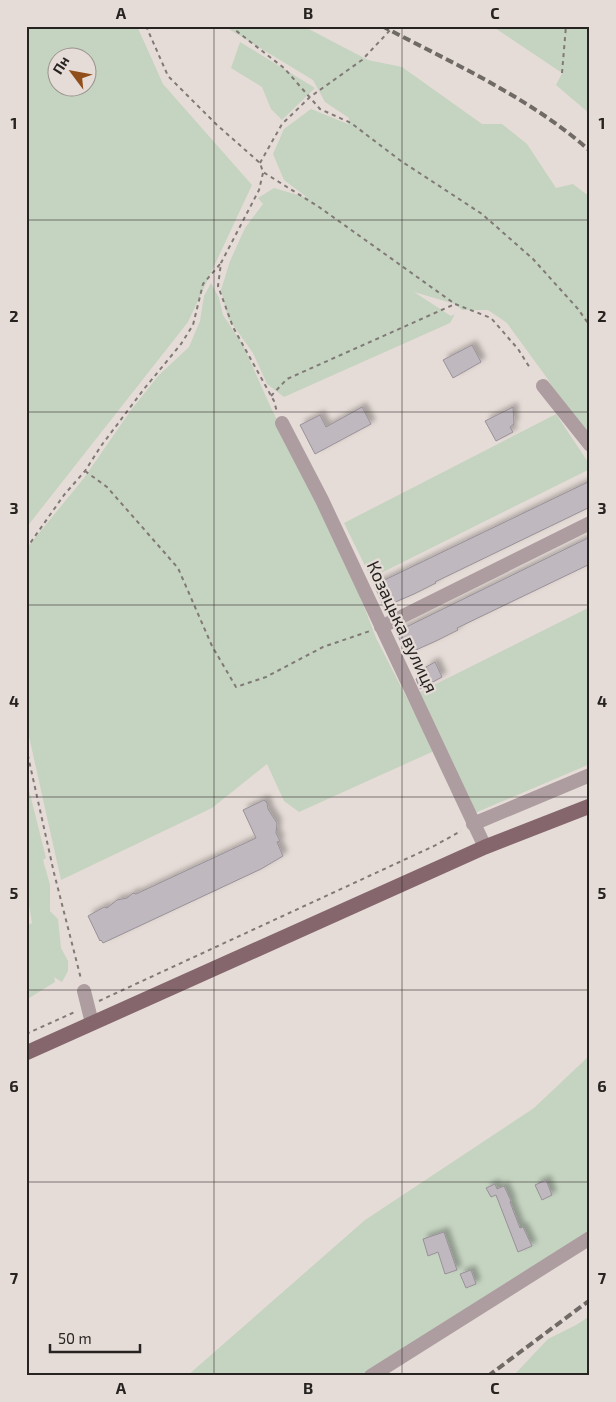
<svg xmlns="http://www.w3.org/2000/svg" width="616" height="1402" font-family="'Exo 2',sans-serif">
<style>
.green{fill:#c5d3c1;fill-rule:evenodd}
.building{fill:#bfb8bf;stroke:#989198;filter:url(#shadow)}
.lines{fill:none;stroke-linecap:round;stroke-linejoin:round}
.path{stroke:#807976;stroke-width:2;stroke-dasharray:4 4;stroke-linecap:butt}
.minor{stroke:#ae9da0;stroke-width:14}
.major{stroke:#84666c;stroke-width:15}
.rail{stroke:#706a67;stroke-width:4;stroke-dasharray:8 4;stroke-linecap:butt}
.grid{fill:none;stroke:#262321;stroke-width:1;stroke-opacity:0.55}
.labels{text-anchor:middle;stroke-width:4.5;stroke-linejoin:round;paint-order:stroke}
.street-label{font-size:18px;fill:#262321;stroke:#e6dcd7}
.neatline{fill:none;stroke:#262321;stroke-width:2}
.grid-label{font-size:16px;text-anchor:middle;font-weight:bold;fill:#262321}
</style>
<defs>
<filter id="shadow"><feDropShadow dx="4.5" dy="-4.5" stdDeviation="2.5" flood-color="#0004"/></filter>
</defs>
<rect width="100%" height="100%" fill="#e6dcd7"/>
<!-- green -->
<path class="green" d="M26,26H137L163,84L252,185L188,322L26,528ZM58,58H88V88H58Z
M224,26H303L368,60L402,67L482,124H502L527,144L556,188L573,184L590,197V436L562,404L547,378L507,323L488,310H462L455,304L414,292L451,316L455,314L450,323L284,397L267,384L253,353L228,318L221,290L230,261L245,228L263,204L258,198L274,188L308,198L284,180L273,154L284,129L311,109L348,124L349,118L325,102L313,80Z
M492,26H590V114L556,85L562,73Z
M240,42L315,88L282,120L271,109L262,87L231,68Z
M211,283L219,298L223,315L243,345L271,408L342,548L376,638L434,751L299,812L284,801L267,764L212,808L61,880L26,723V549L84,478L131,410L159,375L189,347L200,321L204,296Z
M556,414L590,465V469L371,578L344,523Z
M590,607V764L475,813L416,694Z
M26,778L46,858L43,860L50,885V911L58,919L61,948L68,961V971L62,982L54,977L55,982L26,1000V926L32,923L28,899V881L26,877Z
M590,1055V1231L563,1250L369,1376H187L365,1220L534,1108Z
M590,1316V1376H513L548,1339L576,1325Z"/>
<!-- building -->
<path class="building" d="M472,345L481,362L453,378L443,360Z
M362,407L371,424L315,454L300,425L320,415L326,427Z
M513,407L514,424L510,427L513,432L496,441L485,421Z
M590,481V507L435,582L436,583L414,594L384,607L374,585Z
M590,537V564L457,628L458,630L436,641L407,654L396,632Z
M435,662L442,677L420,689L416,679L420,677L419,674L428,670L426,667Z
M264,800L267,803L268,809L277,823L276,833L280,841L277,842L283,856L261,869L103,943L101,940L100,941L88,916L104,907L107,908L117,900L127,898L133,893L136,894L256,838L243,810Z
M546,1180L552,1195L542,1200L535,1185Z
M495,1184L497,1189L504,1186L511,1201L510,1202L520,1228L523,1227L532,1246L518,1252L496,1195L491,1197L486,1188Z
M444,1232L457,1270L445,1274L438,1252L428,1256L423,1239Z
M471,1270L476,1284L466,1288L460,1274Z"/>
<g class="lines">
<!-- path -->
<path class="path" d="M146,26L168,76L217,125L260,163L263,172L319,207L455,304L491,318L518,349L530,368
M230,26L284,68L320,109L351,123L401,161L482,214L533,259L578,309L590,326
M562,73L566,26
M260,163L282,124L310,97L362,60L394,26
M263,173L259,190L221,263L218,286L233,327L274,401L277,412
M271,396L287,379L455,304
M85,471L107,487L178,568L212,646L236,687L266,677L323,647L370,631
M26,549L64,495L85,471L101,446L144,389L181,344L193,325L203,284L221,263
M26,747L54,873L81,979
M99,1001L434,846L461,831
M26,1034L77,1011"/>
<!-- minor -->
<path class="minor" d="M543,386L590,445
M282,423L322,500L485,847
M381,627L590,523
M473,824L590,775
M84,991L92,1023
M371,1376L590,1238"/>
<!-- major -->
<path class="major" d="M26,1053L485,847L590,806"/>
<!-- rail -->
<path class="rail" d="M382,26C452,63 531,98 590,151
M488,1376L590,1300"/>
</g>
<!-- grid -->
<path class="grid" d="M214,26V1376M402,26V1376M26,220H590M26,412H590M26,605H590M26,797H590M26,990H590M26,1182H590"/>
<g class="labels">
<!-- street labels -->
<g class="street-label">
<text transform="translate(402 627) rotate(65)" y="6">Козацька вулиця</text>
</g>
</g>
<!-- border -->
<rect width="616" height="1402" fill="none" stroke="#e6dcd7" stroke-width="55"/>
<!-- north arrow -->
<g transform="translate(72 72) rotate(302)"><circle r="24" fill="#e6dcd7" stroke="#99928e"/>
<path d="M0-4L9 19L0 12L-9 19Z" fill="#904e1b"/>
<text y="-8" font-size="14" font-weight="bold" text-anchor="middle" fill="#262321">Пн</text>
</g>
<!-- scale -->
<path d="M50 1344v8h90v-8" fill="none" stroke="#262321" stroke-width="2.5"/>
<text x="58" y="1344" font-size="15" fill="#262321" stroke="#e6dcd7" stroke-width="4" paint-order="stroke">50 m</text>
<rect x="28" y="28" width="560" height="1346" class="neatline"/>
<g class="grid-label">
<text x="121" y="19">A</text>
<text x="308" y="19">B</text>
<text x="495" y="19">C</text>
<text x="14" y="129">1</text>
<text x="602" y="129">1</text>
<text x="14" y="322">2</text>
<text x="602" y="322">2</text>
<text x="14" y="514">3</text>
<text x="602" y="514">3</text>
<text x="14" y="707">4</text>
<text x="602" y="707">4</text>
<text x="14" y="899">5</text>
<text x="602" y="899">5</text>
<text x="14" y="1092">6</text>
<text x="602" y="1092">6</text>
<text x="14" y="1284">7</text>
<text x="602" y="1284">7</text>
<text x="121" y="1394">A</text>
<text x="308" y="1394">B</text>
<text x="495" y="1394">C</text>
</g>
</svg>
